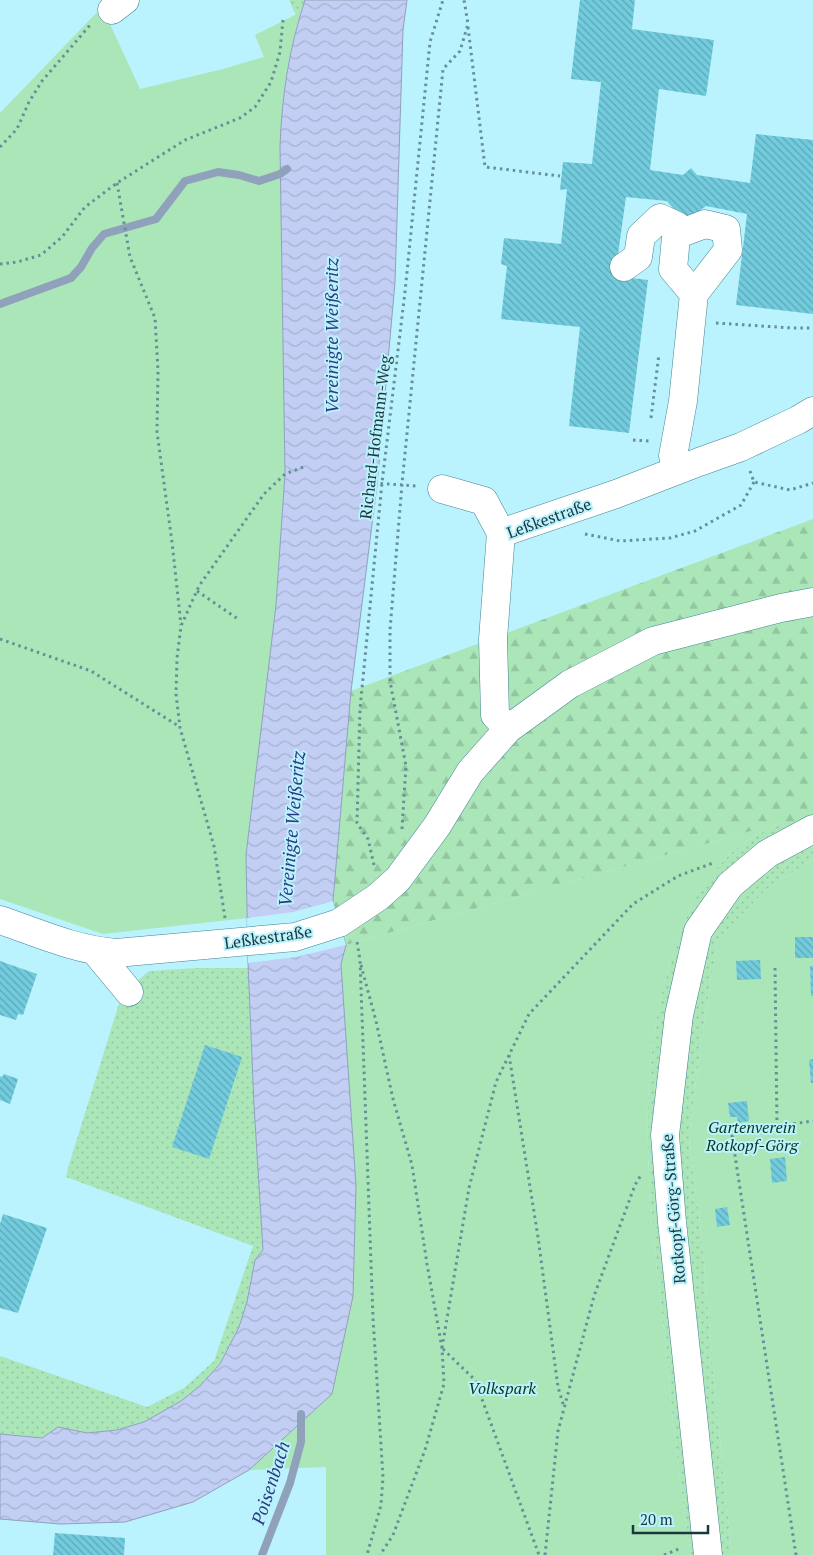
<svg xmlns="http://www.w3.org/2000/svg" width="813" height="1555" font-family="'PT Serif',serif">
<style>
.grass{fill:url(#grass-dots)}
.forest{fill:url(#forest-firs)}
.green{fill:#abe6b9}
.water{fill:url(#water-waves);stroke:#90a1bc}
.pier{fill:#baf2fd}
.lines{fill:none;stroke-linecap:round;stroke-linejoin:round}
.stream{stroke:#90a1bc;stroke-width:8}
.building{fill:url(#building-back-hatch)}
.minor-casing{stroke:#3f8592;stroke-width:29}
.path{stroke:#669098;stroke-width:3;stroke-dasharray:2.5 4;stroke-linecap:butt}
.minor{stroke:#fff;stroke-width:28}
.labels{text-anchor:middle;stroke-width:4;stroke-linejoin:round;paint-order:stroke}
.street-label{font-size:16px;fill:#1a383d;stroke:#baf2fd}
.park-label{font-size:16px;font-style:italic;fill:#09381b;stroke:#baf2fd}
.water-label{font-size:18px;font-style:italic;fill:#2e3b82;stroke:#baf2fd}
</style>
<defs>
<pattern id="grass-dots" width="8" height="8" patternUnits="userSpaceOnUse" patternTransform="scale(1.25)"><rect width="8" height="8" fill="#abe6b9"/><path d="M2 2h.1M6 6h.1" fill="none" stroke="#93c6a0" stroke-width="1.8" stroke-linecap="round"/></pattern>
<pattern id="forest-firs" width="22" height="20" patternUnits="userSpaceOnUse" patternTransform="scale(1.25)"><rect width="22" height="20" fill="#abe6b9"/><path d="M5 1l3.5 6h-7zM16 11l3.5 6h-7z" fill="#93c6a0"/></pattern>
<pattern id="water-waves" width="16" height="10" patternUnits="userSpaceOnUse" patternTransform="scale(1.25)"><rect width="16" height="10" fill="#c2cef3"/><path d="M0 5q4-4 8 0t8 0" fill="none" stroke="#a6b2d1"/></pattern>
<pattern id="building-back-hatch" width="6" height="6" patternUnits="userSpaceOnUse" patternTransform="scale(1.25)"><rect width="6" height="6" fill="#72ccde"/><path d="M-1 5l2 2M0 0l6 6M5-1l2 2" fill="none" stroke="#5da7b5"/></pattern>
</defs>
<rect width="100%" height="100%" fill="#baf2fd"/>
<!-- grass -->
<path class="grass" d="M289,0H305L301,12L296,15Z
M780,823L813,848V859L767,889L718,939L702,1035L689,1137L702,1240L716,1401L732,1555H691C679,1485 672,1411 665,1341C651,1210 630,1075 675,948C682,928 690,905 702,887C710,877 726,856 736,849C748,838 766,831 780,823Z
M197,968H248L254,1105L263,1250L255,1260L247,1302L239,1327L220,1364L200,1386L181,1401L144,1422L117,1430L87,1433L58,1427L42,1438L0,1434V1356L147,1407L184,1388L214,1361L253,1246L66,1177L68,1168L122,994L149,971Z"/>
<!-- forest -->
<path class="forest" d="M813,519V848L780,823L346,945L333,901L351,691Z"/>
<!-- green -->
<path class="green" d="M102,7L140,89L223,69L264,57L255,35L301,12C287,59 282,97 280,146L285,474L276,605L246,855L247,918L103,934L0,899V113Z
M780,823C766,831 748,838 736,849C726,856 710,877 702,887C690,905 682,928 675,948C630,1075 651,1210 665,1341C672,1412 679,1485 691,1555H326V1467L249,1470L332,1394L341,964L346,945Z
M813,859V1555H732L716,1401L702,1240L689,1137L702,1035L718,939L767,889Z"/>
<!-- water -->
<path class="water" d="M305,0H407L403,30L395,282L377,485L351,691L333,901L346,945L341,964L356,1186L353,1296L332,1394L249,1470L193,1502L125,1522L60,1524L0,1519V1434L42,1438L58,1427L87,1433L117,1430L144,1422L181,1401L200,1386L220,1364L239,1327L247,1302L255,1260L263,1250L254,1105L248,963L246,855L276,605L285,474L280,146C282,94 289,49 305,0Z"/>
<!-- pier -->
<path class="pier" d="M333,901L346,945L296,957L248,963L247,918L293,912Z"/>
<g class="lines">
<!-- stream -->
<path class="stream" d="M0,304L71,278L81,267L92,248L104,234L156,219L185,181L218,172L239,175L259,181L280,174L287,169
M262,1555L290,1483L301,1442V1414"/>
</g>
<!-- building -->
<path class="building" d="M580,0H635L632,29L714,40L706,96L659,89L650,170L683,175L691,168L697,175L750,183L756,134L813,140V314L736,305L747,214L706,206L685,222L667,201L626,197L615,276L648,280L629,433L569,426L580,327L501,319L507,266L501,264L504,238L561,244L567,189L560,190L563,162L592,164L601,82L571,79Z
M795,937H813V958H795Z
M760,960L761,979L737,980L736,961Z
M0,961L37,974L23,1015L18,1014L16,1020L0,1015Z
M810,966H813V996H811Z
M205,1045L242,1057L209,1159L172,1147Z
M813,1059V1083H811L809,1060Z
M4,1074L18,1079L10,1104L0,1100V1076L2,1077Z
M747,1101L749,1121L738,1123L737,1117H730L728,1103Z
M785,1157L787,1181L772,1183L770,1159Z
M727,1207L730,1225L717,1227L715,1209Z
M3,1214L47,1228L18,1313L0,1308V1224Z
M55,1533L125,1538L124,1555H53Z"/>
<g class="lines">
<!-- minor casing -->
<g class="minor-casing">
<path id="minor" d="M112,10L125,0
M676,235L705,224L726,229L728,250L694,294
M624,267L638,257L641,236L660,218L677,226L673,269L694,294L683,401L673,456L678,470
M442,489L484,501L501,533
M508,729L495,715L493,639L501,533L616,494L699,462L741,447L798,420L813,411
M0,920C38,933 76,950 116,953L295,937L339,923L378,897L398,879L437,826L470,772L508,729L570,684L653,641L781,608L813,602
M95,951L129,992
M708,1555L672,1222L665,1135L679,1015L698,931L730,885L767,854L813,829"/>
</g>
<!-- path -->
<path class="path" d="M468,27L485,167L560,176
M0,147L17,129L29,102L42,81L91,24
M117,183L130,257L155,318L158,371L157,432L172,542L181,625
M0,264L17,262L41,255L62,237L85,207L117,183L185,140L240,118L255,107L271,82L280,52L283,20
M716,323L792,328H813
M651,418L659,354
M633,440L649,441
M750,471L754,482L790,490L813,483
M374,483L416,486
M585,534L620,541L670,538L695,531L741,505L754,482
M197,591L238,619
M0,639L91,671L180,727
M402,829L406,766L390,681V630L402,484L443,69L460,51L468,24L464,0
M374,865L368,839L357,823L360,709L382,483L405,292L430,42L443,0
M225,918L214,846L180,728L176,694L177,658L181,626L199,586L264,494L285,474L306,466
M357,942L360,960L373,1318L383,1477L381,1505L367,1555
M361,965L376,1021L393,1099L412,1165L427,1264L442,1348L444,1384L425,1450L393,1535L380,1555
M775,968L777,1126
M509,1055L538,1237L558,1387L564,1407
M442,1348L469,1188L496,1082L529,1014L633,904L678,876L713,863
M443,1349L475,1380L539,1555
M545,1555L558,1431L594,1296L635,1185L641,1175
M664,1555L681,1548
M796,1555L732,1136L736,1132L813,1121"/>
<!-- minor -->
<use href="#minor" class="minor"/>
</g>
<g class="labels">
<!-- street labels -->
<g class="street-label">
<text transform="translate(375 437) rotate(-83)" y="6">Richard-Hofmann-Weg</text>
<text transform="translate(549 518) rotate(-20)" y="6">Leßkestraße</text>
<text transform="translate(268 937) rotate(-8)" y="6">Leßkestraße</text>
<text transform="translate(673 1209) rotate(-95)" y="6">Rotkopf-Görg-Straße</text>
</g>
<!-- park labels -->
<g class="park-label">
<text x="752" y="1133">Gartenverein<tspan x="752" dy="18">Rotkopf-Görg</tspan></text>
<text x="502" y="1394">Volkspark</text>
</g>
<!-- water labels -->
<g class="water-label">
<text transform="translate(332 336) rotate(-90)" y="6">Vereinigte Weißeritz</text>
<text transform="translate(292 829) rotate(-85)" y="6">Vereinigte Weißeritz</text>
<text transform="translate(271 1483) rotate(-72)" y="6">Poisenbach</text>
</g>
</g>
<!-- scale -->
<path d="M633 1525v8h75v-8" fill="none" stroke="#1a383d" stroke-width="2.5"/>
<text x="640" y="1525" font-size="15" fill="#1a383d" stroke="#baf2fd" stroke-width="4" paint-order="stroke">20 m</text>
</svg>
